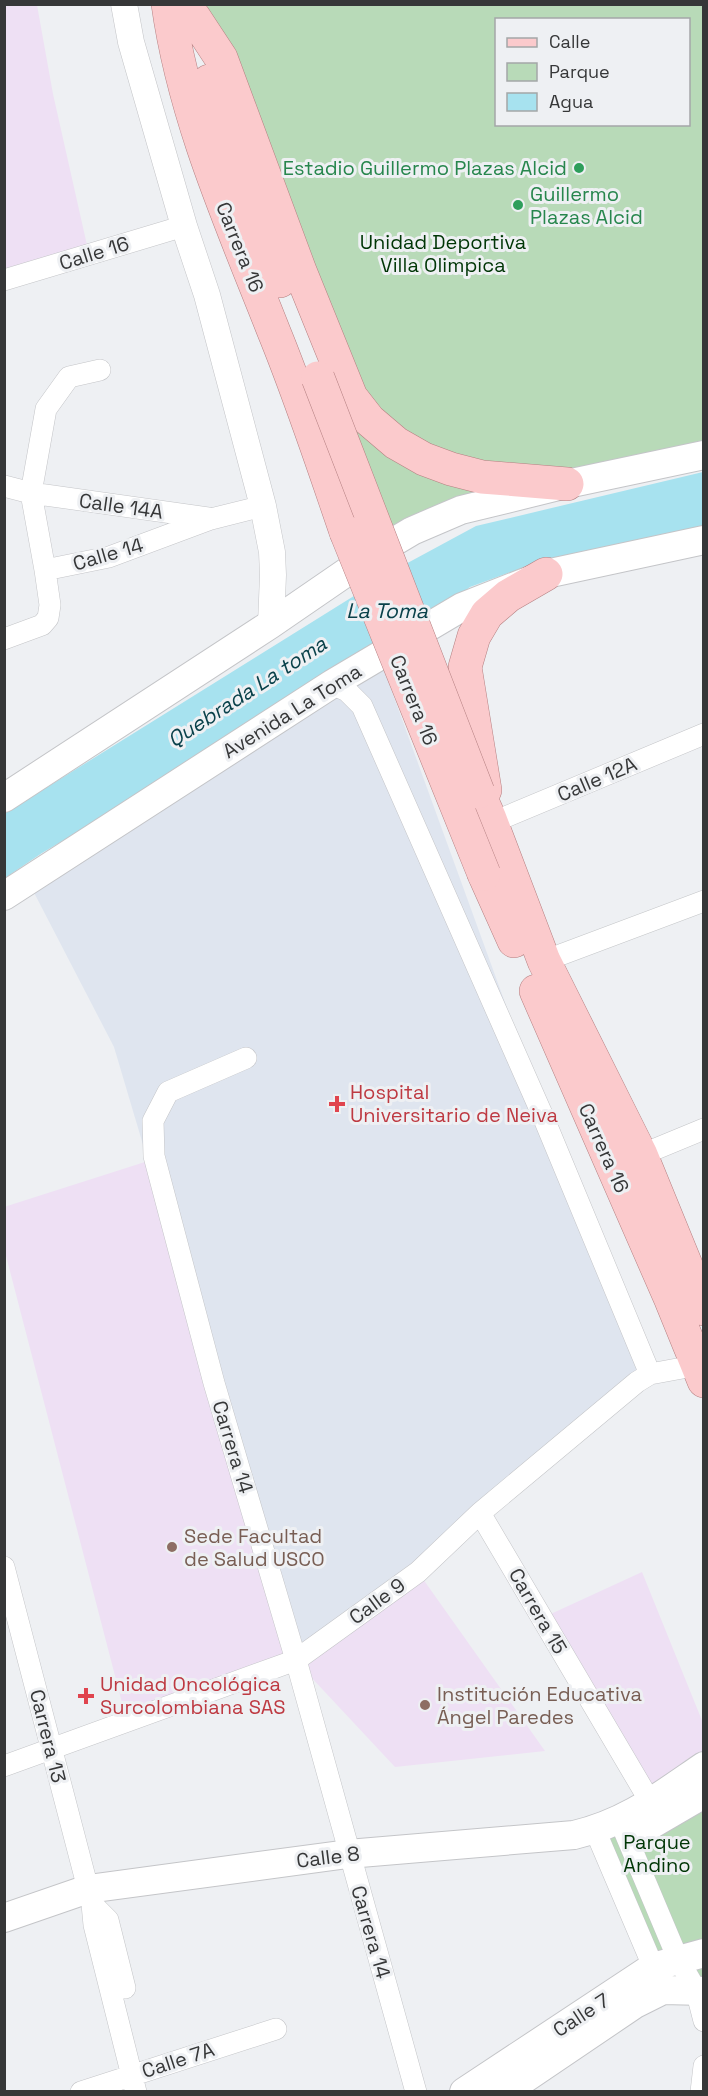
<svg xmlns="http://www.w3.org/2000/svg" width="708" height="2096" font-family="'Space Grotesk',sans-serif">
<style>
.built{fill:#dfe5ef}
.education{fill:#eee0f4}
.green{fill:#b8dab8;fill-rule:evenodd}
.water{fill:#a7e2ef}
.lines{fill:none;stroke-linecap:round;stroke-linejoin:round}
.minor-casing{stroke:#c4c5c8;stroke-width:22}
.tertiary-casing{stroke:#c4c5c8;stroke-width:27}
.secondary-casing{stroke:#c4c5c8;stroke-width:30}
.primary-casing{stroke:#b58082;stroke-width:34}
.minor{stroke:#fff;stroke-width:21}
.tertiary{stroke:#fff;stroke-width:26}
.secondary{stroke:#fff;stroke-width:28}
.primary{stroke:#fbcacc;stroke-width:33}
.primary-bridge-casing{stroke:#b58082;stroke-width:34;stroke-linecap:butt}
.primary-bridge{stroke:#fbcacc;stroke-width:33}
.leisure-dot{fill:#2e9e5b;stroke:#eef0f3;stroke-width:2}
.health-dot{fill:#e0444e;stroke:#eef0f3;stroke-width:2}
.education-dot{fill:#8d6e63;stroke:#eef0f3;stroke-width:2}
.labels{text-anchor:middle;stroke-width:6;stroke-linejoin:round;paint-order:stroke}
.leisure-label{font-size:20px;fill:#27864d;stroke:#eef0f3;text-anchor:end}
.park-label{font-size:20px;fill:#003606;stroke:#eef0f3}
.street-label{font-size:20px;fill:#363738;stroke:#eef0f3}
.health-label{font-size:20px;fill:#be3a42;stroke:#eef0f3;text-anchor:start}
.education-label{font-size:20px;fill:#785e54;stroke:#eef0f3;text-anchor:start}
.water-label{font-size:21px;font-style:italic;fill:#09414a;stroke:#eef0f3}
</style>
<rect width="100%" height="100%" fill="#eef0f3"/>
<!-- built -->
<path class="built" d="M379,656L642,1379L296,1660L114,1047L28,881Z"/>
<!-- education -->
<path class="education" d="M5,5H37L53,94L89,254L5,280Z
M148,1161L295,1660L418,1572L545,1751L395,1767L295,1660L127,1722L5,1252L4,1207Z
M642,1572L703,1723V1766L650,1803L542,1618Z"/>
<!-- green -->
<path class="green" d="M193,5H703V452L393,542ZM496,20H688V124H496Z
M703,1766V1991L663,1990L595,1830Z"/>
<!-- water -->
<path class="water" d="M703,472V527L511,572L470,587L405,639L42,853L5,878L4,814L402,566L476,526Z"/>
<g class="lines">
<!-- minor casing -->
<g class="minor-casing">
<path id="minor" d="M4,280L184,226
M4,486L31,493L208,518
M45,570L109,557L211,519L263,506
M4,639L42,625L48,618L50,605L45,570L31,493L46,409L69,377L100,370
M332,684L347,691L362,706L542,1114L650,1374
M491,823L704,734
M544,961L704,901
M246,1058L168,1092L153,1121L154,1156L214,1383L296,1660L416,2092
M641,1155L704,1129
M480,1513L658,1815
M4,1567L92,1904L94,1925L136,2092
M4,1766L296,1660L418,1572L480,1513L637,1382L650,1374L704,1364
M622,1826L678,1959L696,1990L704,2021
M595,1830L658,1978
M92,1904L108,1920L125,1988
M81,2092L276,2029
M701,2092L704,2066"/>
</g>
<!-- tertiary casing -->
<g class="tertiary-casing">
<path id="tertiary" d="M124,4L131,42L184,226L207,295L263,506L272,552L273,575L271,624"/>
</g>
<!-- secondary casing -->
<g class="secondary-casing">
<path id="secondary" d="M4,798L271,624L370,556L412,531L461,510L567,484L704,455
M4,896L332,684L462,607L546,574L704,540
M632,1836L704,1794
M4,1918L88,1889L348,1854L574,1835C626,1823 660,1796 704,1766
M464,2092L653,1967L704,1953
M505,2092L635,2004L663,1990L704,1991"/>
</g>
<!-- primary casing -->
<g class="primary-casing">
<path id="primary" d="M168,4C184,119 232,225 274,332C301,398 323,465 346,532
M194,17L221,58L300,271L351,397L369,420L396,443L424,459L451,469L482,477L567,484
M209,81L236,171L280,281
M485,790L465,667L474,636L487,614L508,596L546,574
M478,792L490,819L544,961L641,1155L704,1309
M484,874L514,941
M536,991L671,1300L704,1381"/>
</g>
<!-- minor -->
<use href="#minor" class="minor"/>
<!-- tertiary -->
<use href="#tertiary" class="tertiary"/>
<!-- secondary -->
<use href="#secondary" class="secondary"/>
<!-- primary -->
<use href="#primary" class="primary"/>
<!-- primary-bridge casing -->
<g class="primary-bridge-casing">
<path id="primary-bridge" d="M318,378L478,792
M346,532L484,874"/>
</g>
<!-- primary-bridge -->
<use href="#primary-bridge" class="primary-bridge"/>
</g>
<!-- markers -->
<g class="leisure-dot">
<circle cx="579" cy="168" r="6"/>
<circle cx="518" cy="205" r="6"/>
</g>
<g class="health-dot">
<path d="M334 1095h6v6h6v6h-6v6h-6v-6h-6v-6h6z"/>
<path d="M83 1687h6v6h6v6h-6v6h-6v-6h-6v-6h6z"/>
</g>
<g class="education-dot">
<circle cx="172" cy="1547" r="6"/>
<circle cx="425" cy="1705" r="6"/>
</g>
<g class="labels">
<!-- leisure labels -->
<g class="leisure-label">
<text x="567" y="175">Estadio Guillermo Plazas Alcid</text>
<text x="530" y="201" text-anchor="start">Guillermo<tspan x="530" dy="23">Plazas Alcid</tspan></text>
</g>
<!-- park labels -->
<g class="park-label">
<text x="443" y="249">Unidad Deportiva<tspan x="443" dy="23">Villa Olimpica</tspan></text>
<text x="657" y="1849">Parque<tspan x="657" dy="23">Andino</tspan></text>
</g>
<!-- street labels -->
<g class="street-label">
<text transform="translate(240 247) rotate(68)" y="7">Carrera 16</text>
<text transform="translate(94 253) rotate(-17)" y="7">Calle 16</text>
<text transform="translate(121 506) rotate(8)" y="7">Calle 14A</text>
<text transform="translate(108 554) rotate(-16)" y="7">Calle 14</text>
<text transform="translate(414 700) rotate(68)" y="7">Carrera 16</text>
<text transform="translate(292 711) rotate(-32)" y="7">Avenida La Toma</text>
<text transform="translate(597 779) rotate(-23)" y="7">Calle 12A</text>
<text transform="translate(604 1148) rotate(66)" y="7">Carrera 16</text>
<text transform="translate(233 1447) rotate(73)" y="7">Carrera 14</text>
<text transform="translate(377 1601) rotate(-36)" y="7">Calle 9</text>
<text transform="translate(538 1611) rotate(60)" y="7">Carrera 15</text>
<text transform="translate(48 1736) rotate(76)" y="7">Carrera 13</text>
<text transform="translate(328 1857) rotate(-7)" y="7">Calle 8</text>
<text transform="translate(371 1932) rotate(74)" y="7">Carrera 14</text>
<text transform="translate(581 2015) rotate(-33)" y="7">Calle 7</text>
<text transform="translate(178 2060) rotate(-18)" y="7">Calle 7A</text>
</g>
<!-- health labels -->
<g class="health-label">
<text x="350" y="1099">Hospital<tspan x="350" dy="23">Universitario de Neiva</tspan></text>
<text x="100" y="1691">Unidad Oncológica<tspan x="100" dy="23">Surcolombiana SAS</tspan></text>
</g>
<!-- education labels -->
<g class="education-label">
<text x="184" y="1543">Sede Facultad<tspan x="184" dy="23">de Salud USCO</tspan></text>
<text x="437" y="1701">Institución Educativa<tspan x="437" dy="23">Ángel Paredes</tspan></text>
</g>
<!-- water labels -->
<g class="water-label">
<text x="387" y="618">La Toma</text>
<text transform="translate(247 692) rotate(-33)" y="7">Quebrada La toma</text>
</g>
</g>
<!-- border -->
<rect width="708" height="2096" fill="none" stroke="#363738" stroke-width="12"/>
<!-- legend -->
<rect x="495" y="18" width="195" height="108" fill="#eef0f3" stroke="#a4a6a8" stroke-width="1.5"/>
<rect x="507" y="38" width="30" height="9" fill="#fbcacc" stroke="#a4a6a8" stroke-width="1.5"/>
<text x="549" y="48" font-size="18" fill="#363738">Calle</text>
<rect x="507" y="63" width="30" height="18" fill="#b8dab8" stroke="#a4a6a8" stroke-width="1.5"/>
<text x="549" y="78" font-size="18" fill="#363738">Parque</text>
<rect x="507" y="93" width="30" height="18" fill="#a7e2ef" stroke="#a4a6a8" stroke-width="1.5"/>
<text x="549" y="108" font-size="18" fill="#363738">Agua</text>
</svg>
